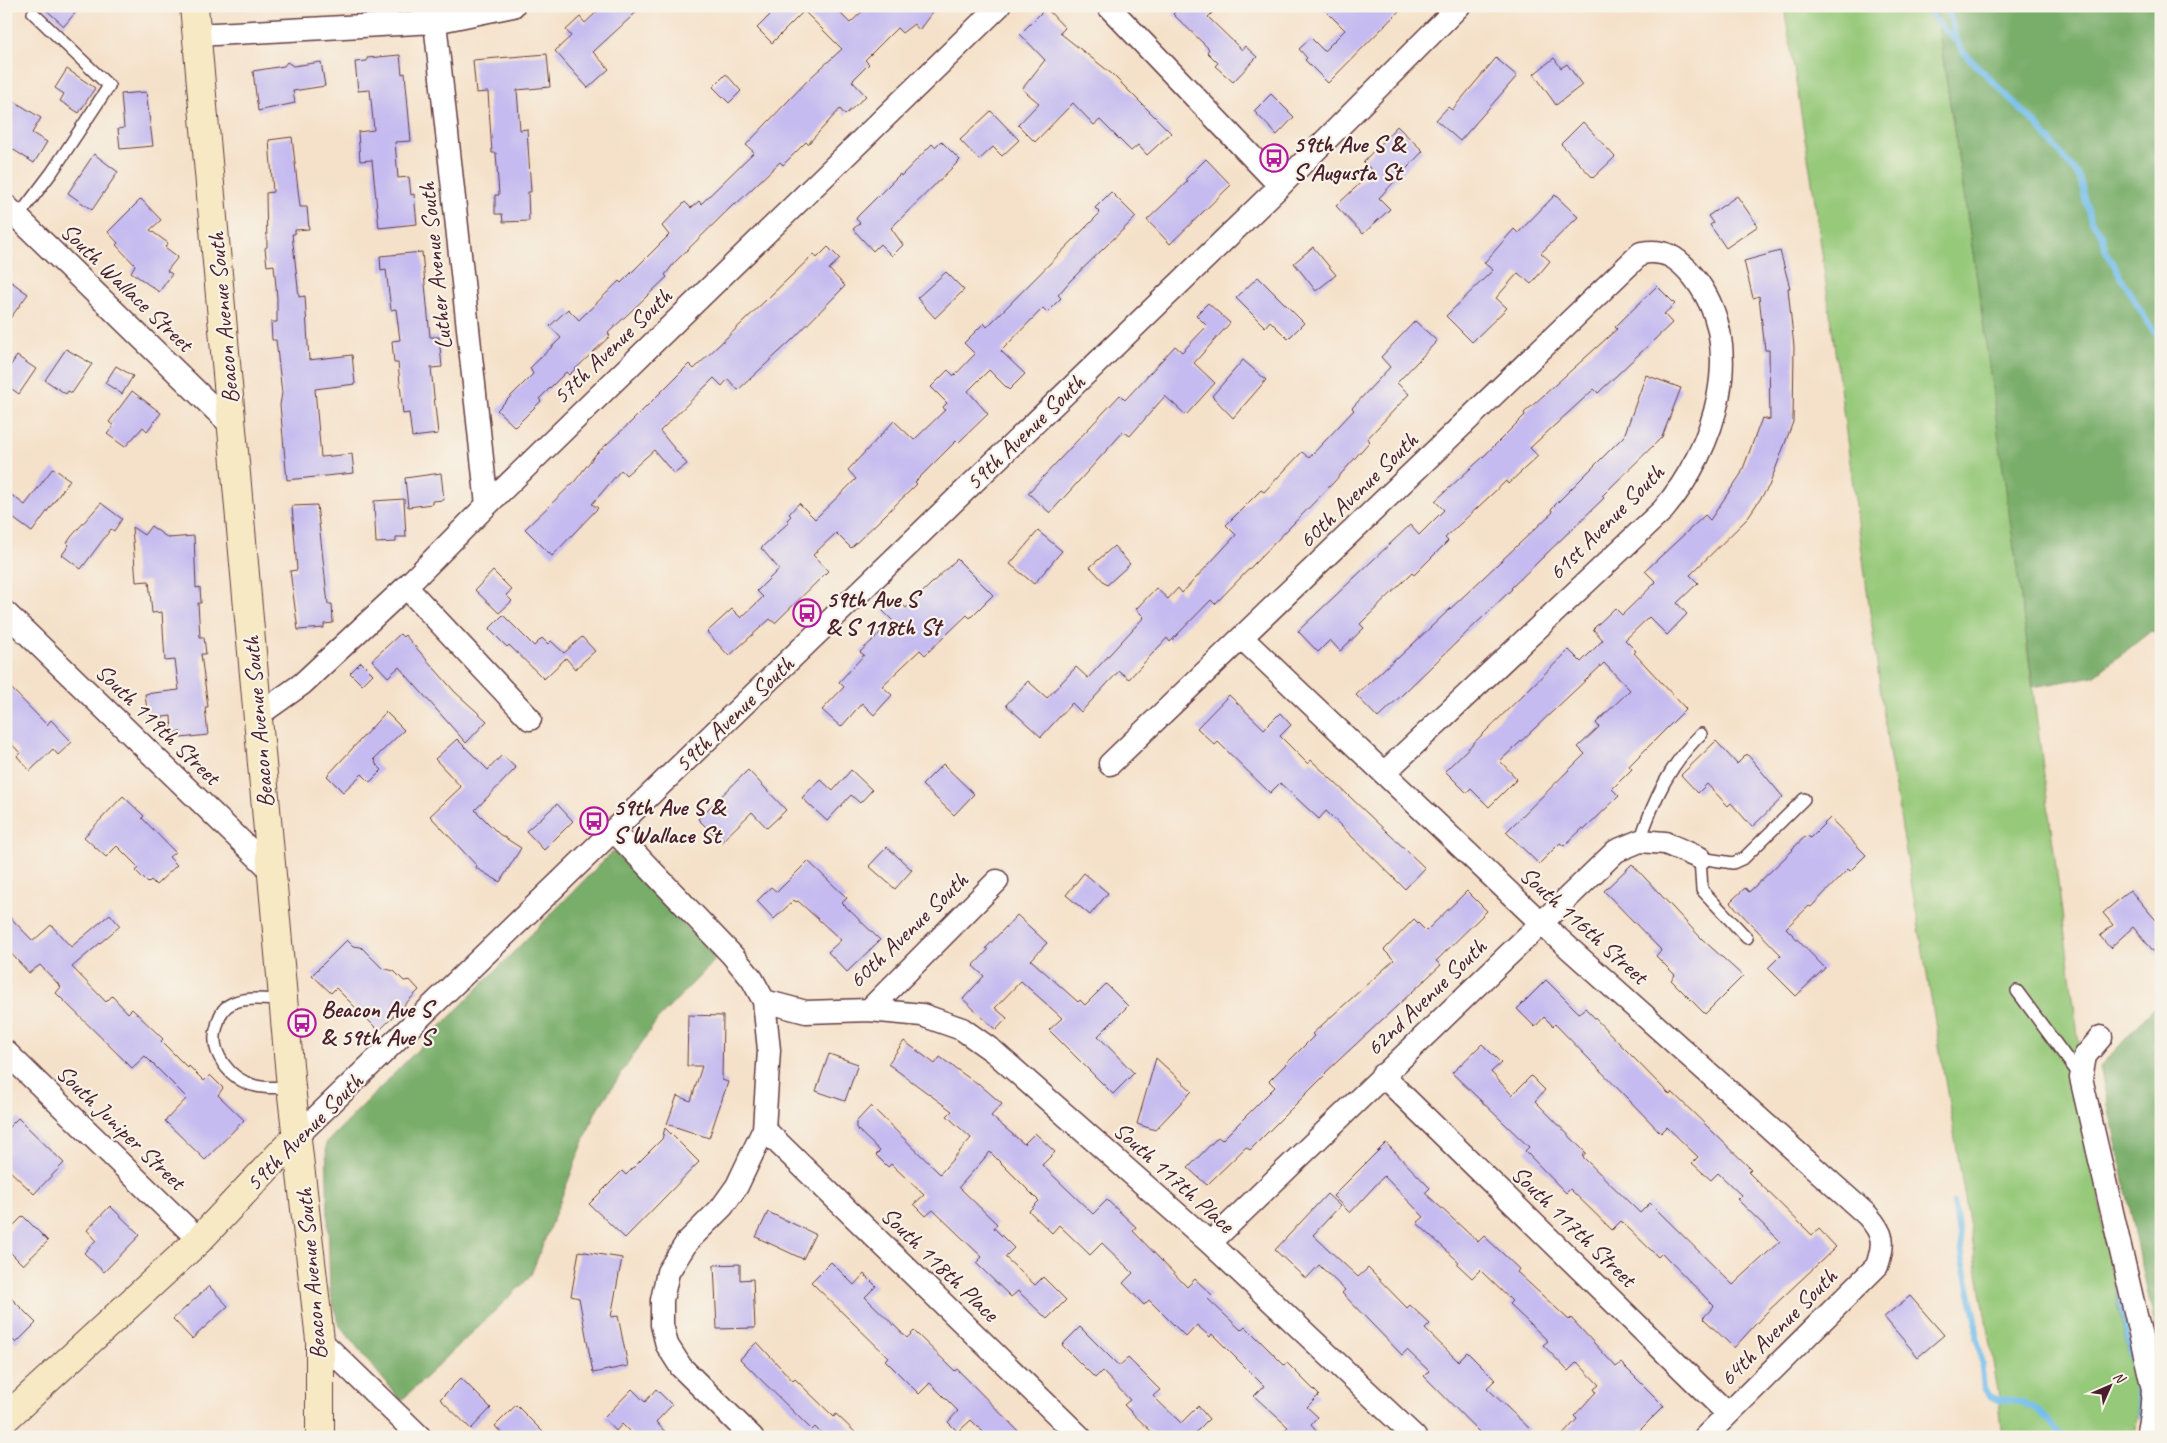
<svg xmlns="http://www.w3.org/2000/svg" width="2167" height="1443" font-family="Caveat,sans-serif">
<style>
.built{fill:#ecd1ea}
.green{fill:#97c97a;stroke:#707452}
.forest{fill:#79ad6a;stroke:#62664a}
.lines{fill:none;stroke-linecap:round;stroke-linejoin:round}
.stream{stroke:#73beec;stroke-width:6}
.building{fill:#c5bbf0}
.lane-casing{stroke:#643c43;stroke-width:14}
.street-casing{stroke:#643c43;stroke-width:25}
.secondary-casing{stroke:#643c43;stroke-width:30}
.lane{stroke:#fff;stroke-width:11}
.street{stroke:#fff;stroke-width:22}
.secondary{stroke:#f6e9c3;stroke-width:28}
.labels{text-anchor:middle;stroke-width:4.5;stroke-linejoin:round;paint-order:stroke}
.poi-label{font-size:24px;font-weight:bold;fill:#4a1f2b;stroke:#f7f3e8;text-anchor:start}
.street-label{font-size:24px;fill:#4a1f2b;stroke:#f7f3e8}
</style>
<rect width="100%" height="100%" fill="#f7f3e8"/>
<filter id="ink" filterUnits="userSpaceOnUse"><feTurbulence type="fractalNoise" baseFrequency=".02" numOctaves="2"/><feDisplacementMap in="SourceGraphic" scale="10" xChannelSelector="R" yChannelSelector="G"/><feConvolveMatrix kernelMatrix="1 2 1 2 8 2 1 2 1" color-interpolation-filters="sRGB"/></filter>
<filter id="wash" filterUnits="userSpaceOnUse"><feTurbulence type="fractalNoise" baseFrequency=".0096" numOctaves="4" result="noise"/><feDisplacementMap in="SourceGraphic" scale="20" xChannelSelector="R" yChannelSelector="G"/><feGaussianBlur stdDeviation="1.12" result="paint"/><feColorMatrix in="noise" values="0 0 0 0 0 0 0 0 0 0 0 0 0 0 0 0 0 1.4 0 .05"/><feComposite in="paint" operator="in"/></filter>
<g filter="url(#wash)">
<rect width="100%" height="100%" fill="#f5e1c9"/>
<!-- built -->
<path class="built" d="M222,6H287L222,12Z"/>
<!-- green -->
<path class="green" d="M1784,6H1935L1991,369L2105,1242L2138,1398L2136,1429L2129,1437H2003L1998,1391L1888,746L1815,201Z"/>
<!-- forest -->
<path class="forest" d="M1935,6H2161V634L2151,631L2094,676L2033,687L1976,272Z
M613,851L717,958L657,1020L595,1113L530,1277L401,1401L340,1326L330,1292L326,1143Z
M2161,1000V1355L2100,1067Z"/>
<g class="lines">
<!-- stream -->
<path class="stream" d="M1926,6L1935,20L1958,43
M1947,6L1958,43L1964,53L2039,127L2076,173L2080,179L2091,221L2102,235L2106,252L2147,321L2161,340
M1954,1202L1963,1260L1976,1320V1337L1980,1350L1984,1389L1989,1396L1998,1400L2023,1402L2034,1408L2053,1424L2062,1437
M2118,1286L2136,1378L2141,1416"/>
</g>
<g id="blocks">
<!-- building -->
<path class="building" d="M42,6H81L64,26Z
M603,6H643L593,52L609,69L588,88L555,51L571,36L566,30L580,17L585,23Z
M779,6H833L850,23L868,6H937L919,30L914,24L902,33L897,28L865,60L869,64L852,81L866,96L845,115L840,109L808,144L806,142L783,165L780,162L735,205L734,204L675,262L665,275L667,277L608,333L610,336L569,375L566,372L539,399L541,401L515,427L497,410L533,374L530,368L561,338L550,326L568,309L579,320L619,281L621,283L669,235L662,226L685,202L691,208L699,201L701,204L754,152L746,145L810,78L842,49L804,11L772,43L757,28Z
M1181,6H1219L1208,17L1242,50L1245,46L1257,57L1233,82L1215,66L1218,63L1207,52L1209,49L1173,14Z
M1321,6H1404L1328,83L1305,60L1307,58L1299,49L1311,38L1324,51L1345,30Z
M1046,8L1065,28L1060,33L1112,74L1171,133L1147,155L1138,145L1131,151L1100,120L1094,125L1073,103L1035,142L1018,125L1039,103L1022,89L1045,60L1020,34Z
M547,54L550,87L517,90L520,130L527,129L531,192H528L529,221L503,222L502,214H495V195H499L496,153H492L488,92L476,93L473,60Z
M400,55L402,74L405,73L411,141L395,142L398,178L409,177L411,195L414,194L417,224L379,228L372,160L360,161L358,132L374,130L370,90L358,91L355,62L367,61V58Z
M1496,58L1517,76L1460,141L1436,120L1448,107L1452,110Z
M1554,58L1561,68L1567,64L1582,85L1556,105L1534,74Z
M287,62L293,66L321,62L325,86L293,91L295,103L258,111L253,71L284,66Z
M67,69L95,88L79,113L60,101L64,94L55,88Z
M726,74L741,91L729,103L713,87Z
M146,92L153,146L120,149L118,129L124,128L121,94Z
M1271,94L1294,117L1277,135L1254,111Z
M6,96L41,118L32,133L47,142L34,163L6,145Z
M991,111L1019,140L1002,156L993,147L979,160L960,140Z
M1583,122L1615,157L1593,178L1561,144Z
M1397,126L1423,151L1379,198L1390,209L1363,234L1336,206L1373,171L1363,162Z
M292,137L300,207H307L309,229L295,230V234H292L299,297L305,296L309,360L352,355L355,384L315,389L321,457L352,454L354,473L287,480L280,405L282,393L276,340H272L271,322H277V298L274,265L267,266L265,248L267,247L266,193L273,192L269,140Z
M941,141L960,160L891,228L903,245L892,256L880,244L873,251L853,229L860,223L856,219L858,216L900,174L901,176L932,144L935,147Z
M94,154L118,172L92,210L68,193Z
M1206,159L1231,185L1170,244L1147,220L1188,181L1186,179Z
M1111,192L1136,217L1070,281L1058,295L1061,298L1047,312L1043,308L1001,351L1025,374L1009,390L989,370L968,391L988,414L958,443L956,441L915,482L917,484L851,548L836,533L813,555L828,571L775,623L770,619L729,656L707,632L732,609L741,618L763,597L757,591L779,569L761,548L789,522L787,520L791,516L789,514L799,503L815,519L856,479L848,470L894,421L914,440L945,410L943,407L947,403L931,387L948,370L954,376L975,354L964,343L984,323L987,327L1100,213L1095,208Z
M1555,195L1578,217L1541,253L1550,261L1531,284L1518,273L1496,298L1507,308L1472,342L1446,316L1493,270L1484,263L1514,229L1518,233Z
M1737,196L1758,226L1726,248L1710,225L1713,223L1708,216Z
M141,199L161,220L150,230L168,243L165,247L178,257L167,271L172,274L159,292L131,272L135,265L116,245L118,243L108,232Z
M828,247L840,259L829,269L845,286L792,340L738,390L728,379L722,386L714,378L660,431L687,464L674,474L654,450L626,475L621,470L592,504L598,508L552,556L525,529L575,481L596,454L630,423L689,364L694,369L814,254L817,258Z
M1313,247L1336,275L1316,291L1294,263Z
M1780,251L1790,288H1788L1794,347L1793,422L1769,486L1746,520L1690,575L1698,583L1677,603L1687,614L1667,635L1649,617L1625,640L1636,651L1634,653L1686,709L1629,766L1632,769L1612,789L1619,796L1585,829L1583,828L1564,846L1560,843L1539,864L1506,832L1585,754L1578,747L1599,727L1596,723L1630,690L1604,663L1500,761L1517,779L1489,807L1471,789L1467,793L1445,771L1569,650L1581,662L1603,640L1593,629L1615,608L1622,615L1656,582L1645,571L1705,515L1710,520L1741,474L1762,418L1770,420L1769,350H1765L1759,296L1753,298L1744,261Z
M422,252L430,337H439L442,367L431,368L438,434L412,437L409,413L403,414L398,363H394L392,341L400,340L396,309L391,310L386,270L381,271L380,256Z
M946,272L964,290L935,318L917,298Z
M1258,277L1304,323L1288,339L1270,321L1265,327L1236,298Z
M6,278L28,294L6,324Z
M1657,286L1675,304L1664,314L1672,323L1598,393L1594,389L1530,448L1538,456L1508,484L1506,481L1445,538L1448,541L1414,575L1412,573L1360,624L1364,628L1340,651L1330,640L1318,652L1298,631L1410,525L1419,535L1444,510L1435,501L1483,457L1525,415L1524,413L1617,329L1615,327Z
M1208,303L1230,323L1194,363L1215,383L1186,415L1165,396L1130,436L1124,431L1050,513L1028,493L1120,395L1125,400L1175,346L1182,352L1207,326L1196,315Z
M1415,321L1437,341L1397,383L1409,394L1367,439L1370,441L1334,482L1215,604L1211,600L1170,642L1167,638L1129,679L1119,671L1081,712L1072,703L1041,737L1006,705L1028,681L1047,698L1076,667L1088,678L1144,617L1136,609L1156,588L1168,599L1178,588L1182,593L1236,535L1226,525L1261,490L1264,492L1302,452L1309,458L1354,410L1352,408L1390,367L1381,357Z
M66,349L92,364L72,393L68,391L66,394L45,380Z
M17,356L36,369L19,394L6,385V372Z
M1243,360L1266,380L1233,418L1212,396Z
M116,366L133,376L122,394L105,383Z
M1646,375L1681,388L1662,437L1602,496L1604,498L1511,588L1512,589L1378,718L1356,695L1396,658L1397,659L1553,512L1551,509L1624,436Z
M132,391L161,413L147,431L143,427L125,447L107,434L114,426L109,422Z
M53,468L70,480L32,532L6,513V491L25,505Z
M441,473L444,500L432,501V504L408,507L405,478Z
M404,499L406,537H396V542L376,543L374,501Z
M101,503L122,519L114,531L111,529L81,569L62,555L69,545L67,543L71,537Z
M317,505L328,604H332L333,623L324,624V628L298,630L290,571L297,570L292,506Z
M151,526L168,538L194,536L196,588L200,587L201,603H198L200,637H204L206,654H201L208,707H205L208,735L181,738V732L172,733L171,716L148,719L145,694L179,690L175,660L165,661L162,612L152,613L149,581L136,582L132,527L144,535Z
M1038,531L1062,551L1034,584L1010,564Z
M1114,546L1130,564L1107,585L1090,567Z
M957,559L993,595L970,618L967,615L925,655L920,650L882,686L892,695L874,715L862,703L841,727L822,710L844,687L839,682L864,655L860,652L893,621L883,611L896,598L906,608Z
M493,571L512,590L506,595L512,601L499,613L475,590Z
M503,615L534,646L542,638L548,644L551,641L564,653L582,637L595,651L575,669L566,658L544,679L509,645L507,647L489,629Z
M400,634L403,637L405,635L455,692L487,721L466,743L399,667L388,677L372,660Z
M361,662L373,674L362,685L350,673Z
M6,683L47,725L51,720L72,742L58,755L53,749L30,771L17,756L20,753L6,738Z
M1229,695L1264,729L1280,713L1291,725L1280,736L1308,764L1311,760L1425,868L1405,889L1326,811L1319,819L1280,783L1270,793L1218,742L1215,745L1197,728Z
M386,712L404,730L374,759L376,761L375,763L382,770L370,782L362,774L343,792L327,776Z
M457,739L488,770L502,755L516,768L475,810L499,834L521,848L500,882L476,868L477,866L430,816L461,787L435,759Z
M1716,741L1737,764L1747,754L1783,797L1752,827L1731,803L1728,806L1707,784L1698,793L1681,775Z
M943,764L974,794L954,815L922,785Z
M748,770L786,810L767,828L752,812L721,842L698,819Z
M851,770L872,790L860,803L851,795L827,821L802,798L820,779L833,791Z
M123,796L144,816L142,818L175,852L169,857L177,865L156,885L151,880L148,883L136,871L139,868L117,846L106,857L84,837Z
M557,804L573,821L544,850L526,831Z
M1830,818L1866,855L1850,871L1848,869L1811,907L1809,906L1786,928L1825,968L1796,996L1768,968L1781,955L1730,902L1745,888L1749,892L1793,850L1792,849L1807,835L1810,838Z
M887,847L912,870L895,889L869,866Z
M808,861L847,898L842,903L880,940L847,972L828,952L841,940L798,901L796,902L794,900L774,919L757,901L771,887L777,892Z
M1632,864L1702,939L1743,976L1705,1014L1671,980L1675,975L1656,956L1661,950L1604,891Z
M1084,873L1108,893L1090,915L1066,895Z
M2130,890L2161,926V960L2133,927L2110,948L2100,936L2113,925L2103,913Z
M1467,891L1487,911L1436,961L1441,965L1325,1073L1326,1074L1250,1150L1246,1147L1207,1185L1188,1168L1218,1137L1222,1140L1275,1087L1269,1081L1314,1036L1312,1034L1394,960L1384,950L1414,919L1426,931Z
M6,913L33,941L51,925L71,947L110,914L120,926L72,967L106,1002L112,996L128,1013L132,1009L163,1039L161,1041L188,1068L189,1066L204,1081L210,1075L223,1088L218,1095L244,1120L205,1160L165,1121L187,1098L145,1056L132,1068L56,993L61,987L40,965L29,973L6,948Z
M1017,915L1047,943L1031,960L1078,1002L1080,1000L1085,1005L1106,984L1128,1006L1098,1036L1134,1073L1113,1094L1049,1030L1062,1018L1021,981L995,1008L1007,1018L996,1030L963,999L984,976L973,966L988,950L986,948Z
M347,940L353,946L361,947L382,968L394,971L404,981L410,980L419,990L379,1031L336,988L331,993L312,975Z
M1546,980L1579,1013L1585,1008L1670,1095L1672,1092L1751,1169L1748,1172L1812,1235L1819,1229L1836,1247L1765,1314L1734,1348L1703,1318L1714,1306L1662,1253L1658,1257L1621,1221L1612,1230L1570,1189L1566,1193L1525,1151L1529,1147L1452,1073L1482,1044L1501,1063L1491,1072L1512,1095L1531,1076L1545,1090L1535,1101L1586,1153L1582,1156L1640,1213L1650,1203L1733,1285L1780,1241L1737,1199L1741,1195L1718,1173L1711,1180L1692,1163L1698,1157L1667,1127L1661,1133L1555,1024L1553,1026L1544,1017L1535,1027L1517,1009Z
M688,1015L723,1016L722,1080L728,1082L709,1138L667,1124L677,1096L691,1101L702,1066H687Z
M904,1041L935,1064L940,1057L977,1084L978,1083L1002,1104L991,1116L1024,1144L1035,1133L1055,1152L1042,1165L1093,1214L1107,1200L1136,1227L1133,1231L1187,1287L1195,1279L1212,1295L1208,1299L1241,1330L1245,1326L1284,1365L1287,1363L1319,1395L1307,1407L1318,1417L1311,1425L1321,1437H1278L1288,1427L1254,1396L1264,1386L1212,1334L1210,1337L1197,1325L1186,1337L1149,1300L1144,1305L1123,1283L1133,1273L1102,1243L1090,1255L1059,1225L1052,1233L1029,1211L1039,1201L990,1152L959,1187L997,1224L994,1228L1014,1248L1005,1257L1035,1285L1043,1277L1066,1300L1047,1319L1018,1291L1011,1297L976,1263L982,1257L933,1210L926,1216L914,1204L924,1195L891,1164L888,1167L876,1155L880,1151L856,1128V1122L871,1106L940,1174L971,1138L947,1116L952,1111L888,1064Z
M829,1054L858,1064L845,1101L816,1091Z
M1156,1058L1192,1091L1155,1130L1137,1124Z
M18,1118L64,1163L34,1194L6,1167V1130Z
M665,1128L699,1162L625,1238L589,1204L622,1171L626,1175L662,1139Z
M1386,1143L1430,1188L1425,1193L1478,1242L1484,1236L1519,1269L1517,1272L1569,1320L1571,1318L1616,1367L1621,1363L1664,1406L1633,1437H1561L1577,1419L1574,1416L1596,1392L1594,1389L1599,1385L1577,1362L1568,1371L1543,1345L1548,1341L1509,1304L1512,1301L1480,1270L1472,1278L1457,1264L1459,1262L1417,1223L1424,1217L1384,1176L1350,1213L1333,1196Z
M1327,1194L1340,1206L1313,1235L1358,1277L1368,1268L1407,1308L1410,1305L1430,1324L1425,1329L1458,1361L1467,1352L1495,1380L1487,1388L1530,1429L1522,1437H1484L1424,1376L1429,1371L1407,1350L1402,1355L1342,1293L1345,1290L1319,1265L1306,1279L1275,1250Z
M110,1206L140,1235L104,1272L84,1253L96,1240L87,1230Z
M768,1212L815,1234L803,1259L756,1237Z
M23,1216L48,1241L23,1265L6,1248V1233Z
M579,1251L622,1258L611,1317L618,1316L628,1366L593,1373L579,1298L571,1296Z
M831,1262L854,1285L864,1274L876,1286L865,1297L907,1338L914,1331L955,1371L957,1369L1024,1437H988L971,1420L958,1432L948,1422L958,1411L930,1383L919,1394L885,1360L888,1357L811,1282Z
M740,1264V1280L753,1279L755,1328L717,1329L714,1265Z
M209,1286L228,1306L192,1339L173,1319Z
M6,1293L36,1323L16,1343L6,1333Z
M1910,1296L1944,1335L1918,1357L1884,1317Z
M1080,1327L1119,1366L1128,1358L1160,1390L1153,1396L1181,1423L1198,1406L1209,1419L1193,1435L1195,1437H1157L1124,1405L1130,1400L1102,1371L1095,1378L1062,1345Z
M757,1342L793,1381L795,1379L834,1417L836,1414L860,1437H825L815,1427L812,1430L740,1359Z
M461,1378L491,1408L471,1429L440,1399Z
M632,1389L645,1402L656,1389L672,1405L656,1422L670,1437H635L622,1424L616,1431L604,1418Z
M516,1405L548,1437H505L495,1426Z"/>
</g>
</g>
<g filter="url(#ink)">
<use href="#blocks" fill-opacity="0" stroke="#643c43" stroke-width="1"/>
<g class="lines">
<!-- lane casing -->
<g class="lane-casing">
<path id="lane" d="M18,217L52,172L109,86L33,13
M1640,841C1653,801 1670,764 1701,734
M1747,938L1702,890L1700,858L1733,863L1744,858L1804,799
M2017,991L2080,1076
M284,1000C268,1000 244,996 231,1004C222,1008 219,1017 217,1026C208,1052 230,1080 256,1086C267,1089 279,1087 291,1087"/>
</g>
<!-- street casing -->
<g class="street-casing">
<path id="street" d="M1108,6L1280,186
M435,22L487,505
M196,35L435,22L513,6
M6,206L233,427
M406,587L530,719
M6,613L273,872
M1242,638L1541,923L1867,1215C1884,1234 1885,1242 1877,1266L1705,1437
M257,716L302,684L406,587L487,505L999,6
M1110,764L1641,253C1665,249 1677,257 1693,276C1749,345 1715,449 1663,510L1384,773
M613,830L732,955L752,979L764,1001
M869,1010L922,1015L962,1029L993,1051L1210,1243L1415,1437
M2101,1037L2085,1056L2081,1078L2153,1389L2151,1415L2147,1437
M6,1052L199,1240
M1382,1075L1728,1414
M764,1129L1080,1437
M297,1136L1280,186L1459,6
M1210,1243L1616,851L1640,841L1665,843L1700,858
M320,1340L420,1437
M752,1437L681,1367L667,1345L662,1325V1300L668,1272L687,1242L722,1207L737,1186L764,1129L769,1050L764,1001L806,1012L869,1010L997,881"/>
</g>
<!-- secondary casing -->
<g class="secondary-casing">
<path id="secondary" d="M194,6L291,1087L320,1340V1437
M6,1418L199,1240L297,1136"/>
</g>
<!-- lane -->
<use href="#lane" class="lane"/>
<!-- street -->
<use href="#street" class="street"/>
<!-- secondary -->
<use href="#secondary" class="secondary"/>
</g>
</g>
<!-- icons -->
<defs>
<g id="bus-ring" transform="scale(1.4375)"><circle r="9.5" fill="#f7f3e8" stroke="#b5179e" stroke-width="1.5"/><path d="M-5-6H5V4H4V6H2V4H-2V6H-4V4H-5ZM-3.5-4V0h7V-4ZM-3.5 1.2v1.5H-2V1.2ZM2 1.2v1.5H3.5V1.2Z" fill="#b5179e"/></g>
</defs>
<g fill-rule="evenodd">
<use href="#bus-ring" x="1274" y="158"/>
<use href="#bus-ring" x="807" y="613"/>
<use href="#bus-ring" x="594" y="821"/>
<use href="#bus-ring" x="302" y="1023"/>
</g>
<g class="labels">
<!-- poi labels -->
<g class="poi-label">
<text x="1293" y="152">59th Ave S &amp;<tspan x="1293" dy="28">S Augusta St</tspan></text>
<text x="826" y="607">59th Ave S<tspan x="826" dy="28">&amp; S 118th St</tspan></text>
<text x="613" y="815">59th Ave S &amp;<tspan x="613" dy="28">S Wallace St</tspan></text>
<text x="321" y="1017">Beacon Ave S<tspan x="321" dy="28">&amp; 59th Ave S</tspan></text>
</g>
<!-- street labels -->
<g class="street-label">
<text transform="translate(435 266) rotate(-96)" y="8">Luther Avenue South</text>
<text transform="translate(127 287) rotate(44)" y="8">South Wallace Street</text>
<text transform="translate(223 318) rotate(-95)" y="8">Beacon Avenue South</text>
<text transform="translate(612 346) rotate(-44)" y="8">57th Avenue South</text>
<text transform="translate(1025 432) rotate(-44)" y="8">59th Avenue South</text>
<text transform="translate(1358 490) rotate(-44)" y="8">60th Avenue South</text>
<text transform="translate(1606 522) rotate(-45)" y="8">61st Avenue South</text>
<text transform="translate(734 714) rotate(-44)" y="8">59th Avenue South</text>
<text transform="translate(258 722) rotate(-95)" y="8">Beacon Avenue South</text>
<text transform="translate(158 724) rotate(44)" y="8">South 119th Street</text>
<text transform="translate(1584 925) rotate(42)" y="8">South 116th Street</text>
<text transform="translate(908 930) rotate(-44)" y="8">60th Avenue South</text>
<text transform="translate(1426 997) rotate(-44)" y="8">62nd Avenue South</text>
<text transform="translate(121 1127) rotate(44)" y="8">South Juniper Street</text>
<text transform="translate(304 1132) rotate(-45)" y="8">59th Avenue South</text>
<text transform="translate(1174 1177) rotate(42)" y="8">South 117th Place</text>
<text transform="translate(1574 1226) rotate(44)" y="8">South 117th Street</text>
<text transform="translate(940 1264) rotate(44)" y="8">South 118th Place</text>
<text transform="translate(311 1274) rotate(-95)" y="8">Beacon Avenue South</text>
<text transform="translate(1778 1327) rotate(-45)" y="8">64th Avenue South</text>
</g>
</g>
<!-- margin -->
<rect width="2167" height="1443" fill="none" stroke="#f7f3e8" stroke-width="25"/>
<!-- north arrow -->
<g transform="translate(2110 1386) rotate(45)" stroke="#f7f3e8" stroke-width="4" paint-order="stroke">
<path d="M0-4L9 19L0 12L-9 19Z" fill="#4a1f2b"/>
<text y="-8" font-size="14" font-weight="bold" text-anchor="middle" fill="#4a1f2b">N</text>
</g>
</svg>
